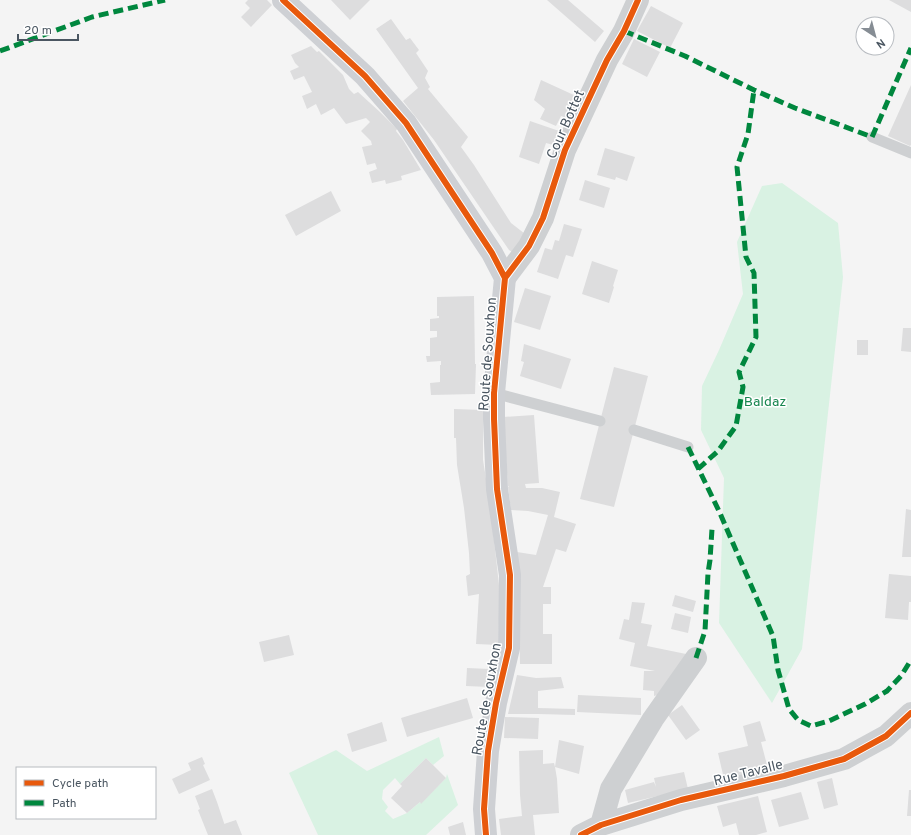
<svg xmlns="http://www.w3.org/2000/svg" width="911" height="835" font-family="Overpass,sans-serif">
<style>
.green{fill:#d9f2e3}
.building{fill:#ddddde}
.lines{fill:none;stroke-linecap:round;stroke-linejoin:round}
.lane{stroke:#ced0d2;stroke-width:11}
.street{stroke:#ced0d2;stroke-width:22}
.secondary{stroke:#ced0d4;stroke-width:22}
.quiet{stroke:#00873e;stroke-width:5;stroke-dasharray:10 5;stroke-linecap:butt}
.cycleway-casing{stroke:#fff;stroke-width:8}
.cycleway{stroke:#e8590c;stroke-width:6}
.labels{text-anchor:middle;stroke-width:3;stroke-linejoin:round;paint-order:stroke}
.street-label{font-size:14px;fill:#4a5661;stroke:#fff}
.park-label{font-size:14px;fill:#17864f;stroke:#fff}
</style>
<rect width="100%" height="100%" fill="#f4f4f4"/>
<!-- green -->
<path class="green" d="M782,183L838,223L843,277L802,649L772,703L719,623L724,478L701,430L702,386L719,350L743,294L737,242L762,186Z
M439,737L444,756L433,765L426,758L400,784L395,778L383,790L382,799L388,807L385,811L393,819L407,813L420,802L421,803L446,778L447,774L458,805L426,835H318L289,773L336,750L367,771Z"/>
<!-- building -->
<path class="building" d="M248,0H267L272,5L251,27L241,17L250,8L245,3Z
M331,0H370L350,20Z
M547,0H568L604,31L595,42Z
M889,0H911V12Z
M651,6L683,23L670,48L637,31Z
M391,19L406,40L410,38L419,50L416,53L428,71L425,78L430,87L428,89L468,137L461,147L474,165L511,223L529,237L517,255L509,250L434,140L403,101L418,88L376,29Z
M634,39L660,52L647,77L622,64Z
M311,46L317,52L319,51L343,75L349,89L354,94L358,92L380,112L397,129L396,131L403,140L421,170L401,176L402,180L386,184L385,180L372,183L369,172L377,169L375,163L367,165L362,147L372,145L371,141L361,131L370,122L366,118L346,124L334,108L321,115L316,104L307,109L302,96L312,92L304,76L294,80L290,71L299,67L295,63L291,55Z
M541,80L576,96L567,118L561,116L556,126L540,119L545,109L534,100Z
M911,85V145L910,146L888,136Z
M530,121L562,132L557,146L546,143L539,164L519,157Z
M605,148L635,157L627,181L616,177L615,180L597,175Z
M585,180L610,188L604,208L579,200Z
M331,191L341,211L296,236L285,215Z
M564,224L582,229L573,257L566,255L558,279L537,272L545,248L552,250L555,240L559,241Z
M592,261L618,270L613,286L614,287L609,303L582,294Z
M525,288L551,296L540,330L514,322Z
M474,296L475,364H476L475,394L431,395L430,383L440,382V365H441V361L427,362L426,356H430V338L437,337V331H430V319L439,318V316H437V297Z
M903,328H911V352L901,351Z
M857,340H868V355H857Z
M524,344L571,359L561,389L520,376L524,362L521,361Z
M614,367L648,376L614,507L580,499Z
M454,409L483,410V460L490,504L500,594L498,645L476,644L479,594L468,596L466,576L470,574L469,553L464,508L457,465L456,438H454Z
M534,415L539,483L525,484L526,488H542L540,500L542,488L560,492L554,517L576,524L566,552L556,549L543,587H551V604H543V634H552V664H520L519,616L517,552L536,555L548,515L528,511L511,510L508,487L509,486H508L503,417Z
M906,509L911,510V557H902Z
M889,574L911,576V602H909L908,620L885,618Z
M675,595L696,601L693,612L672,606Z
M632,602L645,603L641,623L652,625L647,646L691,655L662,694L654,696V691L643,690L644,671H655L630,666L635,643L619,639L624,619L629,620Z
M675,613L691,617L688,633L671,629Z
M289,635L294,655L264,662L259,642Z
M467,668L490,669L489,687L466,686Z
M517,675L536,678L561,677L564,688L538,691V708L575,709V715L538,714H508Z
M578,695L641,698V715L577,712Z
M467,698L473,718L407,737L401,718Z
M682,705L700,730L686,740L668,715Z
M505,717L539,718L538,739L504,738Z
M760,721L766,741L761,742L768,769L724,779L718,753L748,746L743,726Z
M382,722L387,741L352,752L347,734Z
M559,740L584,746L579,774L555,767L557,779L559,813L533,815L535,835H501L499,819L522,816L520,795L519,751L543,750V764L554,763L555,767Z
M202,757L205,764L203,765L210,780L179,794L172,779L191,770L188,763Z
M426,758L446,778L421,804L420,802L407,813L391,798L402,786L400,784Z
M684,772L688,789L628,803L625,790L654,782L656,787L654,778Z
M832,778L838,805L824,809L817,782Z
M212,789L217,802L228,835H208L198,810L200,809L195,796Z
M909,790H911V816H907Z
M801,792L809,819L779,827L771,800Z
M758,796L767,832L756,835H739L736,823L723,827L717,806Z
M236,820L242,835H228L224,824Z
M463,822L466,835H450L448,827Z"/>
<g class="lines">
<!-- lane -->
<path class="lane" d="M872,137L911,153
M494,393L600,421
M634,430L688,447"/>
<!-- street -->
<path class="street" d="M505,278L529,246L543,218L565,150L607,60L624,31L638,0
M601,825L611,789L653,719L696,658
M581,835L601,825L681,800L784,776L844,759L886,736L911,713"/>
<!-- secondary -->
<path class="secondary" d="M283,0L365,76L406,123L492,253L505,278L494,393V419L497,489L510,575L509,648L496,703L488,751L484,809L486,835"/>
<!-- quiet -->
<path class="quiet" d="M624,31L685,56L754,90L795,108L872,137L911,48
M0,51L92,17L165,0
M688,447L719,511L773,636L778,670L789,709L798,720L811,726L829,721L865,704L887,691L901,676L911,660
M698,469L718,451L736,426L743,387L739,372L756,337L754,273L746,257L737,167L748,134L754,90
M696,658L705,631L708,573L710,560L712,529"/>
<!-- cycleway casing -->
<g class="cycleway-casing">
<path id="cycleway" d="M283,0L365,76L406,123L492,253L505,278L494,393V419L497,489L510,575L509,648L496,703L488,751L484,809L486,835
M505,278L529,246L543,218L565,150L607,60L624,31L638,0
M581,835L601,825L681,800L784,776L844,759L886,736L911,713"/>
</g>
<!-- cycleway -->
<use href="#cycleway" class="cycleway"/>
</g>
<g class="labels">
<!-- street labels -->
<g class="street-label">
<text transform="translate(565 124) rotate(-66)" y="5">Cour Bottet</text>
<text transform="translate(487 354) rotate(-86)" y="5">Route de Souxhon</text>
<text transform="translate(486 699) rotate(-80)" y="5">Route de Souxhon</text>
<text transform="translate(748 772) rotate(-14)" y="5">Rue Tavalle</text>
</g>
<!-- park labels -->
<g class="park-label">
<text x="765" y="406">Baldaz</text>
</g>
</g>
<!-- legend -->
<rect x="16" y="767" width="140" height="52" fill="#ffffff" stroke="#b7bbc0"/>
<rect x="24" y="780" width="20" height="6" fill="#e8590c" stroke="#b7bbc0"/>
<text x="52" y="787" font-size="12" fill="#4a5661">Cycle path</text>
<rect x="24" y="800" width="20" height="6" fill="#00873e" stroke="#b7bbc0"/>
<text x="52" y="807" font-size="12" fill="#4a5661">Path</text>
<!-- north arrow -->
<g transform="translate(875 36) rotate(144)"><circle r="19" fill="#ffffff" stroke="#b7bbc0"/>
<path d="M0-3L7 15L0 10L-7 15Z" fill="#868d94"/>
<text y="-6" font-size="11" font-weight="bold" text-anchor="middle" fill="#4a5661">N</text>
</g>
<!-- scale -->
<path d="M18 34v6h60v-6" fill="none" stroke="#4a5661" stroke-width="2"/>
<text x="24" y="34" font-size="12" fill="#4a5661" stroke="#ffffff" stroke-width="3" paint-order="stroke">20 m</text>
</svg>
